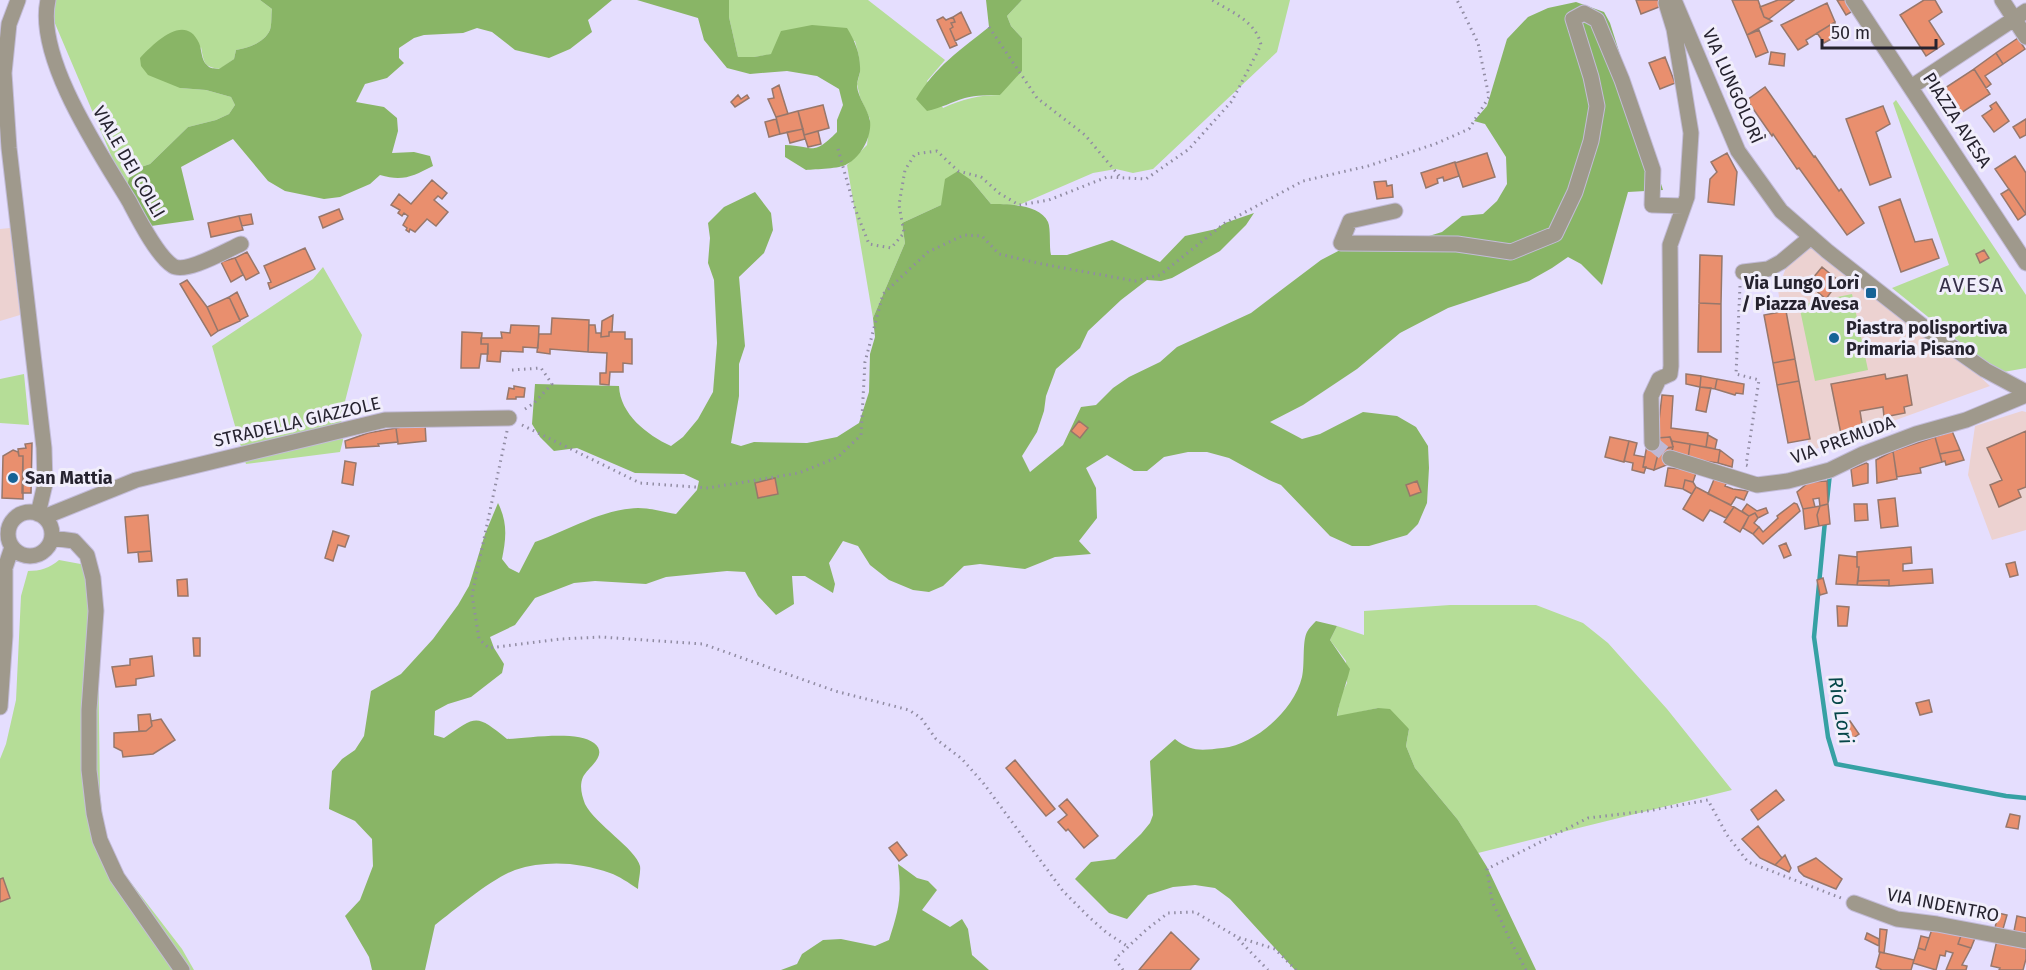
<svg xmlns="http://www.w3.org/2000/svg" width="2026" height="970" font-family="'Fira Sans',sans-serif">
<style>
.education{fill:#ecd2d1}
.green{fill:#b5dd97}
.forest{fill:#89b566}
.lines{fill:none;stroke-linecap:round;stroke-linejoin:round}
.stream{stroke:#36a1a4;stroke-width:4.5}
.building{fill:#e98f6e;stroke:#97776b;stroke-width:1.5}
.minor-tunnel{stroke:#bfb9d5;stroke-width:15;stroke-dasharray:15 8;stroke-linecap:butt}
.minor-casing{stroke:#c3bcd9;stroke-width:17}
.path{stroke:#918ca3;stroke-width:3;stroke-dasharray:1.5 4.5;stroke-linecap:butt}
.minor{stroke:#9f998c;stroke-width:15}
.poi-dot{fill:#156396;stroke:#f1eefb;stroke-width:2}
.labels{text-anchor:middle;stroke-width:6;stroke-linejoin:round;paint-order:stroke}
.street-label{font-size:18px;fill:#26232f;stroke:#f1eefb}
.poi-label{font-size:18px;font-weight:bold;fill:#26232f;stroke:#f1eefb;text-anchor:start}
.water-label{font-size:20px;font-style:italic;fill:#064749;stroke:#f1eefb}
.quarter-label{font-size:21px;letter-spacing:1.5px;fill:#362f48;stroke:#f1eefb}
</style>
<rect width="100%" height="100%" fill="#e5defe"/>
<!-- education -->
<path class="education" d="M10,228L20,315L0,321V229Z
M1812,247L1961,359L1990,386L1810,451L1781,313L1778,289L1787,265Z
M2022,411L2026,412V530L1992,540L1968,475L1975,426Z"/>
<!-- green -->
<path class="green" d="M45,0H260L272,9C271,15 272,24 270,30C264,43 248,48 236,50L234,59L220,69C203,67 204,62 201,47L180,88L206,90L231,97L235,105L229,114L216,120L188,127L150,164L132,170L128,195Z
M729,0H868L945,60L927,81L943,108C963,99 978,95 1000,95L1022,38L1011,26L1007,16L1022,0H1290L1277,52L1153,169L1133,173L1116,169L1093,173L1019,205L991,204L971,180L941,205L902,223L905,243L873,318L847,165L867,145L870,119L860,97L857,84L860,72L859,57L855,41L754,57H738L729,17Z
M1896,100L2026,295V368L1998,373L1892,288L1949,265L1893,103Z
M323,267L362,335L341,417L343,440L340,452L246,464L212,346L313,279Z
M1852,294L1868,370L1815,381L1799,305Z
M24,374L29,425L0,423V379Z
M59,560L97,567L100,794L105,836L119,867L182,949L194,970H0V759L6,744L16,700L21,596L28,571C40,571 50,568 59,560Z
M1450,605H1536L1583,623L1608,643L1667,709L1732,790L1478,853L1458,820L1415,768L1406,746L1409,729L1378,708L1337,717L1341,695L1347,683L1346,661L1330,640L1337,626L1364,635V611Z"/>
<!-- forest -->
<path class="forest" d="M260,0H612L588,20L592,32L570,49L549,58L515,50L492,32L477,28L463,33L424,35L414,38L399,48V58L404,63L387,78L365,84L356,102L384,107L397,118L398,131L392,153L414,152L430,156L433,166C413,176 403,182 380,175L370,184L340,197L324,199L285,191L268,181L233,139L181,167L194,220L144,227L126,188L132,170L150,164L188,127L216,120L229,114L235,105L231,97L206,90L180,88L148,75L141,66L140,58C154,43 185,12 199,43C202,50 201,60 207,65C210,69 214,68 219,69L234,59L236,50C248,48 264,43 270,30C272,24 271,15 272,9Z
M637,0H729V17L738,57H754L771,54L781,31L812,25L847,28C855,41 861,55 860,72C859,76 857,81 857,86C858,98 868,109 870,121C872,136 861,157 847,164C840,169 816,169 806,170L785,157V145C815,146 812,157 837,132V120L843,105L839,89L817,76L787,71L750,74L727,68L704,40L698,18Z
M986,0H1022L1007,16L1011,26L1022,38V71L1000,95C988,95 977,95 965,98C952,102 941,108 927,111L916,99C935,67 960,50 989,27Z
M1576,2L1604,12L1610,23L1663,190L1628,192L1602,285L1581,264L1568,257L1552,268L1529,281L1448,308L1400,333L1357,369L1303,405L1270,422L1302,439L1320,434L1363,412L1397,416L1416,427L1428,446L1429,468L1427,503L1418,524L1407,535L1369,546H1352L1330,536L1281,485L1269,480L1229,458L1207,452H1188L1164,457L1147,471H1134L1107,455L1086,468L1096,488L1097,518L1079,541L1091,554L1055,557L1025,569L980,564L964,566L943,586L929,592L913,590L889,580L870,565L858,546L843,541L829,563L835,584L833,593L805,576H792L794,604L776,615L758,596L745,572L727,571L666,577L646,584L595,581L574,583L535,598L515,625L490,637L494,648L504,664L502,673L471,697L448,704L435,711L434,735L444,738C477,715 476,714 507,739C528,738 578,730 594,743C609,755 588,767 583,777C579,786 582,796 585,804C595,824 636,849 640,866C641,872 638,882 638,889C629,883 619,876 610,873C579,862 545,860 515,870C491,879 456,909 435,925L425,970H372L369,957L345,916L360,900L373,866L372,839L355,821L329,809L332,771L342,759L355,750L364,736L371,691L401,674L433,639L458,605L469,586L485,534L498,503C508,523 506,539 502,559L509,568L519,573L535,542C569,530 602,509 638,508C650,508 664,512 676,514L697,490L699,481L684,474L635,473L577,448L554,451L540,437L532,424L535,384L619,386C620,414 647,435 671,446L683,437L698,419L713,392L717,343L714,280L708,263L710,238L708,223L724,207L755,192L771,213L773,230L764,253L739,277L745,346L739,364V396L731,443L741,446L754,442L807,443L837,437L859,423L869,392L870,354L875,337L873,318L905,243L902,223L941,205L945,179L958,171L971,180L991,204C1007,204 1040,204 1048,222C1051,229 1049,247 1051,255H1067L1112,240L1160,262L1185,236L1216,229L1225,223L1254,213L1246,225L1220,251L1172,278L1161,281L1147,280L1121,300L1088,331L1080,348L1056,369L1046,396L1044,411L1037,432L1022,456L1030,472L1063,445L1081,407L1096,405L1113,388L1129,377L1160,362L1177,347L1251,313L1321,260L1344,248L1406,243L1442,232L1462,216L1483,214L1497,201L1507,184L1506,157L1485,124L1474,121L1487,106L1507,39L1528,17L1548,8Z
M1316,621L1337,626L1330,640L1350,669C1346,685 1340,699 1337,716L1378,708L1390,709L1409,729L1406,746L1415,768L1458,820L1487,867L1536,970H1295L1230,899L1215,888L1195,885L1173,887L1148,895L1127,919L1109,913L1075,879L1091,862L1115,859L1141,834L1150,823L1153,815L1150,761L1175,739C1192,753 1203,750 1223,748C1256,744 1294,710 1302,677C1305,665 1302,642 1307,632C1309,628 1313,624 1316,621Z
M898,864L917,878L928,881L937,890L922,910L950,927L962,919L968,929L972,955L989,970H781L797,964L802,954L823,940L841,939L875,946L889,940C899,909 902,897 898,864Z"/>
<g class="lines">
<!-- stream -->
<path class="stream" d="M1827,501L1830,473
M1825,521L1814,637L1828,737L1836,764L2006,796L2026,798"/>
</g>
<!-- building -->
<path class="building" d="M1636,0H1663L1664,5L1641,14Z
M1732,0H1758L1764,17L1772,21L1747,35Z
M1778,0H1794L1769,19L1764,17L1760,7Z
M1837,0H1847L1853,11L1846,15Z
M1924,0H1935L1942,12L1929,21L1944,44L1926,56L1900,15Z
M1827,3L1835,22L1806,40L1808,44L1798,50L1781,25Z
M961,12L971,33L955,41L950,29L953,27L951,23L955,22L953,17Z
M943,17L946,20L953,17L955,22L951,23L953,27L950,29L957,45L950,48L937,20Z
M1835,22V37L1824,43L1817,33Z
M1759,30L1768,52L1756,57L1747,35Z
M2018,38L2025,49L2003,64L1996,53Z
M1771,52L1785,54L1784,66L1769,64Z
M1996,53L2003,64L1985,76L1991,84L1986,88L1974,69Z
M1665,57L1675,83L1660,89L1649,63Z
M1974,69L1990,94L1958,115L1942,90Z
M779,85L788,114L776,117L768,99L774,98L772,89Z
M1765,87L1814,157L1815,156L1839,191L1841,189L1864,223L1847,235L1799,168L1797,169L1773,134L1772,136L1747,100Z
M738,95L741,99L747,95L749,98L735,107L731,102Z
M1996,102L2009,121L1994,132L1982,116L1992,109L1990,106Z
M823,105L829,128L804,135L798,111Z
M1883,106L1890,124L1876,132L1891,177L1870,185L1846,119Z
M798,111L803,129L780,134L776,117Z
M776,119L780,134L769,137L765,122Z
M2026,119V135L2020,138L2013,127Z
M803,129L805,139L790,143L787,132Z
M818,131L821,144L808,147L804,135Z
M1487,153L1495,177L1463,187L1455,163Z
M1727,153L1737,172L1734,205L1708,202L1710,179L1717,172L1711,162Z
M2015,156L2026,173V214L1995,169Z
M1455,162L1459,176L1444,181L1443,177L1437,179L1438,183L1426,188L1421,173Z
M432,180L447,193L442,199L438,196L434,200L448,212L436,226L427,219L415,232L410,229L409,232L406,230L407,228L403,225L408,216L404,213L402,216L398,213L400,210L391,205L399,194L411,204Z
M1386,181L1387,186L1392,185L1393,197L1377,199L1374,182Z
M2009,189L2026,214L2018,220L2001,194Z
M1900,199L1915,242L1932,239L1939,258L1901,272L1879,207Z
M339,209L343,219L323,228L319,217Z
M251,214L253,224L242,226L239,216Z
M239,216L243,230L211,237L208,223Z
M305,248L315,269L270,289L268,283L271,282L264,266Z
M1984,250L1989,258L1980,263L1976,254Z
M247,252L259,273L246,280L235,258Z
M1700,255L1722,256L1721,304L1699,303Z
M235,258L243,275L231,282L221,262Z
M1822,267L1839,281L1826,299L1808,284Z
M187,280L207,307L218,331L211,336L180,284Z
M237,292L248,316L240,320L229,297Z
M229,297L240,321L218,331L207,307Z
M1699,303L1721,304V352H1698Z
M1786,311L1795,359L1773,363L1764,315Z
M613,315L612,331L609,332V336L601,337L602,321Z
M552,318L589,320L588,352L550,349V354L537,352L539,334H551Z
M511,325L539,326L538,348L523,347V352L501,351L500,362L487,361L488,344H481V338H502L501,332L510,333Z
M589,325H595L596,333H601V337L609,336V332H625V339H632V364L623,363V372H610L609,385L600,384V373H606L607,353L588,352Z
M462,332L482,333L481,344H488V354H481L479,368H461Z
M1795,359L1799,381L1777,385L1773,363Z
M1686,374L1701,376L1700,387L1686,384Z
M1885,374L1886,379L1907,375L1912,405L1904,407L1905,413L1884,417L1883,407L1860,411L1863,430L1841,434L1831,384Z
M1701,376L1717,379L1715,389L1700,387Z
M1717,379L1744,384L1743,394L1736,393L1735,395L1715,389Z
M1799,381L1810,439L1788,443L1777,385Z
M514,386L525,388L524,397H516V399H507L509,388L514,389Z
M1700,387L1711,388L1706,412L1696,410Z
M1662,395L1673,396L1671,428L1708,433L1706,447L1672,441L1670,437L1657,438Z
M1079,421L1088,428L1080,438L1071,431Z
M425,423L426,441L398,444L396,428Z
M396,428L398,442L378,444L379,446L346,448L345,441L368,433Z
M1952,431L1960,450L1940,454L1935,437Z
M2026,431V487L2018,490L2021,497L1999,507L1990,485L2002,480L1987,448Z
M1708,435L1717,440L1715,449L1706,447Z
M1610,437L1629,441L1624,462L1605,457Z
M1670,437L1673,447L1665,448L1657,438Z
M1935,437L1942,462L1920,468L1921,473L1897,477L1893,451Z
M1629,441L1637,443L1634,455L1645,457L1643,467H1646L1644,473L1632,470L1633,463L1624,461Z
M1672,441L1690,444L1688,459L1671,454L1673,447Z
M32,443L31,493H22L23,456H19L18,449L26,448L25,444Z
M1690,444L1720,450L1718,463L1705,461V464L1688,459Z
M1647,445L1659,450L1654,470L1643,467Z
M1673,447L1669,464L1654,470L1659,450Z
M13,450L18,452L19,456H23V499L2,498L3,456Z
M1720,450L1733,460L1732,467L1718,463Z
M1960,450L1964,460L1946,465L1945,461L1942,462L1940,454Z
M1893,451L1897,479L1877,483L1876,460Z
M345,461L356,463L353,485L342,483Z
M1866,463L1868,464V483L1853,486L1851,469Z
M1668,468L1697,470L1693,482L1685,480L1683,489L1665,486Z
M1715,477L1727,482L1725,486L1733,489L1748,491L1744,500L1736,497L1731,505L1708,494Z
M775,478L778,494L758,498L755,483Z
M1685,480L1693,482L1696,487L1692,494L1683,489Z
M1417,481L1421,492L1410,496L1406,485Z
M1827,481L1828,504L1820,506L1819,498L1813,499L1815,507L1803,509L1797,492L1809,482Z
M1696,487L1734,507L1726,518L1710,510L1703,521L1683,509Z
M1895,498L1898,526L1881,528L1878,500Z
M1794,503L1797,504L1800,511L1763,544L1753,534L1759,527L1763,532L1778,518L1777,516Z
M1747,504L1757,511L1766,508L1768,513L1758,518L1755,513L1749,516L1742,511Z
M1828,504L1830,524L1819,526L1817,515L1820,506Z
M1854,504H1867L1868,520L1855,521Z
M1820,506L1817,515L1819,526L1805,529L1803,509Z
M1734,507L1749,516L1740,532L1724,522Z
M1755,513L1758,518L1754,523L1759,527L1753,534L1743,528L1749,516Z
M148,515L151,551L128,553L125,517Z
M333,531L349,536L345,547L338,545L333,561L325,558Z
M1786,543L1791,555L1784,558L1779,546Z
M1911,547L1912,563L1903,564V571L1932,569L1933,583L1889,586V580L1858,581L1859,567H1857V552Z
M151,551L152,561L139,562L138,552Z
M1839,555L1857,557V567H1859L1857,585L1836,584Z
M2015,562L2018,575L2010,577L2006,564Z
M1823,578L1827,593L1820,595L1817,580Z
M187,579L188,596H178L177,580Z
M1889,580V586L1857,585L1858,581Z
M1837,606L1849,607L1847,626H1838Z
M193,638H200V656H194Z
M152,656L154,676L136,679V685L116,687L112,667L130,665V659Z
M1929,700L1932,712L1920,715L1916,703Z
M150,714L152,726L146,731H139L138,715Z
M161,719L175,740L153,754L123,757L122,751L114,747V733L146,731L152,726L151,721Z
M1850,721L1859,734L1849,741L1839,728Z
M1015,760L1055,809L1046,816L1006,768Z
M1776,790L1784,800L1758,820L1751,810Z
M1067,799L1098,836L1084,848L1068,829L1066,831L1058,822L1067,815L1059,806Z
M2010,814L2020,816L2018,829L2006,827Z
M1758,826L1782,858L1775,865L1760,858L1742,839Z
M897,842L907,855L899,861L889,848Z
M1785,855L1791,868L1789,872L1775,865Z
M1816,858L1842,879L1836,889L1804,876L1799,871L1798,867Z
M3,878L10,898L0,902V879Z
M1998,913L2007,915L2003,929L1995,928Z
M2017,916L2026,918V934L2014,931Z
M1933,926L1963,930L1958,944L1971,948L1962,965L1967,966L1966,970H1946L1953,953L1946,951L1945,956L1940,955L1936,970L1913,963L1918,948L1925,950Z
M1880,929L1887,930L1884,953L1879,952Z
M1963,930L1977,933L1971,948L1958,944Z
M1171,932L1199,959L1190,970H1139Z
M1867,933L1879,939V946L1865,939Z
M1921,936L1929,938L1925,950L1918,948Z
M1997,940L2026,944V959L2023,970H1999L2000,968L1991,966Z
M1880,952L1914,960L1911,970H1882L1876,967Z"/>
<g class="lines">
<!-- minor-tunnel -->
<path class="minor-tunnel" d="M1652,443L1670,458"/>
<!-- minor casing -->
<g class="minor-casing">
<path id="minor" d="M18,0L9,24L4,73L9,148L44,448L45,484L38,514
M48,0C35,57 100,153 129,201C138,218 157,256 173,266C186,274 227,250 241,244
M1674,0L1738,151L1781,211L1827,251L1929,331L1985,370L2026,392
M1853,0L2026,263
M2002,0L2026,37
M1911,87L2026,11
M1395,211L1350,221L1341,243L1457,244L1511,252L1555,234L1575,192L1591,141L1597,106L1591,77L1573,19L1584,13L1597,20L1622,80L1653,170L1652,205L1683,206
M1743,272L1768,269L1781,262L1811,237
M1652,443L1651,396L1659,379L1670,374L1671,366L1670,245L1687,197L1691,133L1674,29L1666,3
M1670,458L1757,485L1788,481L1830,470L1863,454L1916,434L1966,420L2026,395
M8 534a22 22 0 1 1 44 0a22 22 0 1 1-44 0Z
M44,517L136,480L385,420L509,418
M52,538L74,541L87,555L93,578L96,611L89,710V770L94,813L100,840L117,877L182,970
M0,707L5,636V568L12,547
M1854,903L1897,919L1937,924L2026,941"/>
</g>
<!-- path -->
<path class="path" d="M989,27L1037,98L1085,135L1121,178
M838,149L854,206L869,244L891,248L904,233L899,205L905,170L915,154L937,151L958,171L981,177L999,193L1019,205L1049,200L1107,177L1146,179L1189,149L1232,101L1261,45C1256,21 1231,12 1212,0
M1740,286L1736,374L1759,380L1746,465L1749,466
M512,370L541,368L552,384L534,403L522,411
M522,425L640,483L708,488L799,473L838,457L861,435L865,362L883,294L928,252L964,235L982,236L999,254L1042,264L1135,281L1160,275L1225,223L1303,181L1368,166L1435,144L1469,129L1489,97L1478,43L1457,0
M507,431L472,595L479,639L489,648L561,639L601,637L703,644L835,691L909,710L921,718L936,739L962,759L984,784L1063,891L1090,918L1107,933L1127,946
M1238,939L1268,970
M1123,970L1115,959L1146,930L1168,913L1195,912L1237,937L1275,949L1296,970
M1526,970L1510,940L1492,901L1487,869L1588,818L1647,811L1708,800L1727,835L1748,862L1841,898"/>
<!-- minor -->
<use href="#minor" class="minor"/>
</g>
<!-- markers -->
<g class="poi-dot">
<rect x="1865" y="287" width="12" height="12" rx="3"/>
<circle cx="1834" cy="338" r="6"/>
<circle cx="13" cy="478" r="6"/>
</g>
<g class="labels">
<!-- street labels -->
<g class="street-label">
<text transform="translate(1733 86) rotate(66)" y="6">VIA LUNGOLORÌ</text>
<text transform="translate(1957 120) rotate(57)" y="6">PIAZZA AVESA</text>
<text transform="translate(129 162) rotate(60)" y="6">VIALE DEI COLLI</text>
<text transform="translate(297 422) rotate(-13)" y="6">STRADELLA GIAZZOLE</text>
<text transform="translate(1843 440) rotate(-20)" y="6">VIA PREMUDA</text>
<text transform="translate(1943 905) rotate(11)" y="6">VIA INDENTRO</text>
</g>
<!-- poi labels -->
<g class="poi-label">
<text x="1859" y="289" text-anchor="end">Via Lungo Lorì<tspan x="1859" dy="21">/ Piazza Avesa</tspan></text>
<text x="1846" y="334">Piastra polisportiva<tspan x="1846" dy="21">Primaria Pisano</tspan></text>
<text x="25" y="484">San Mattia</text>
</g>
<!-- water labels -->
<g class="water-label">
<text transform="translate(1841 710) rotate(80)" y="7">Rio Lori</text>
</g>
<!-- quarter labels -->
<g class="quarter-label">
<text x="1972" y="292">AVESA</text>
</g>
</g>
<!-- scale -->
<path d="M1822 39v9h114v-9" fill="none" stroke="#26232f" stroke-width="3"/>
<text x="1831" y="39" font-size="18" fill="#26232f" stroke="#f1eefb" stroke-width="4.5" paint-order="stroke">50 m</text>
</svg>
